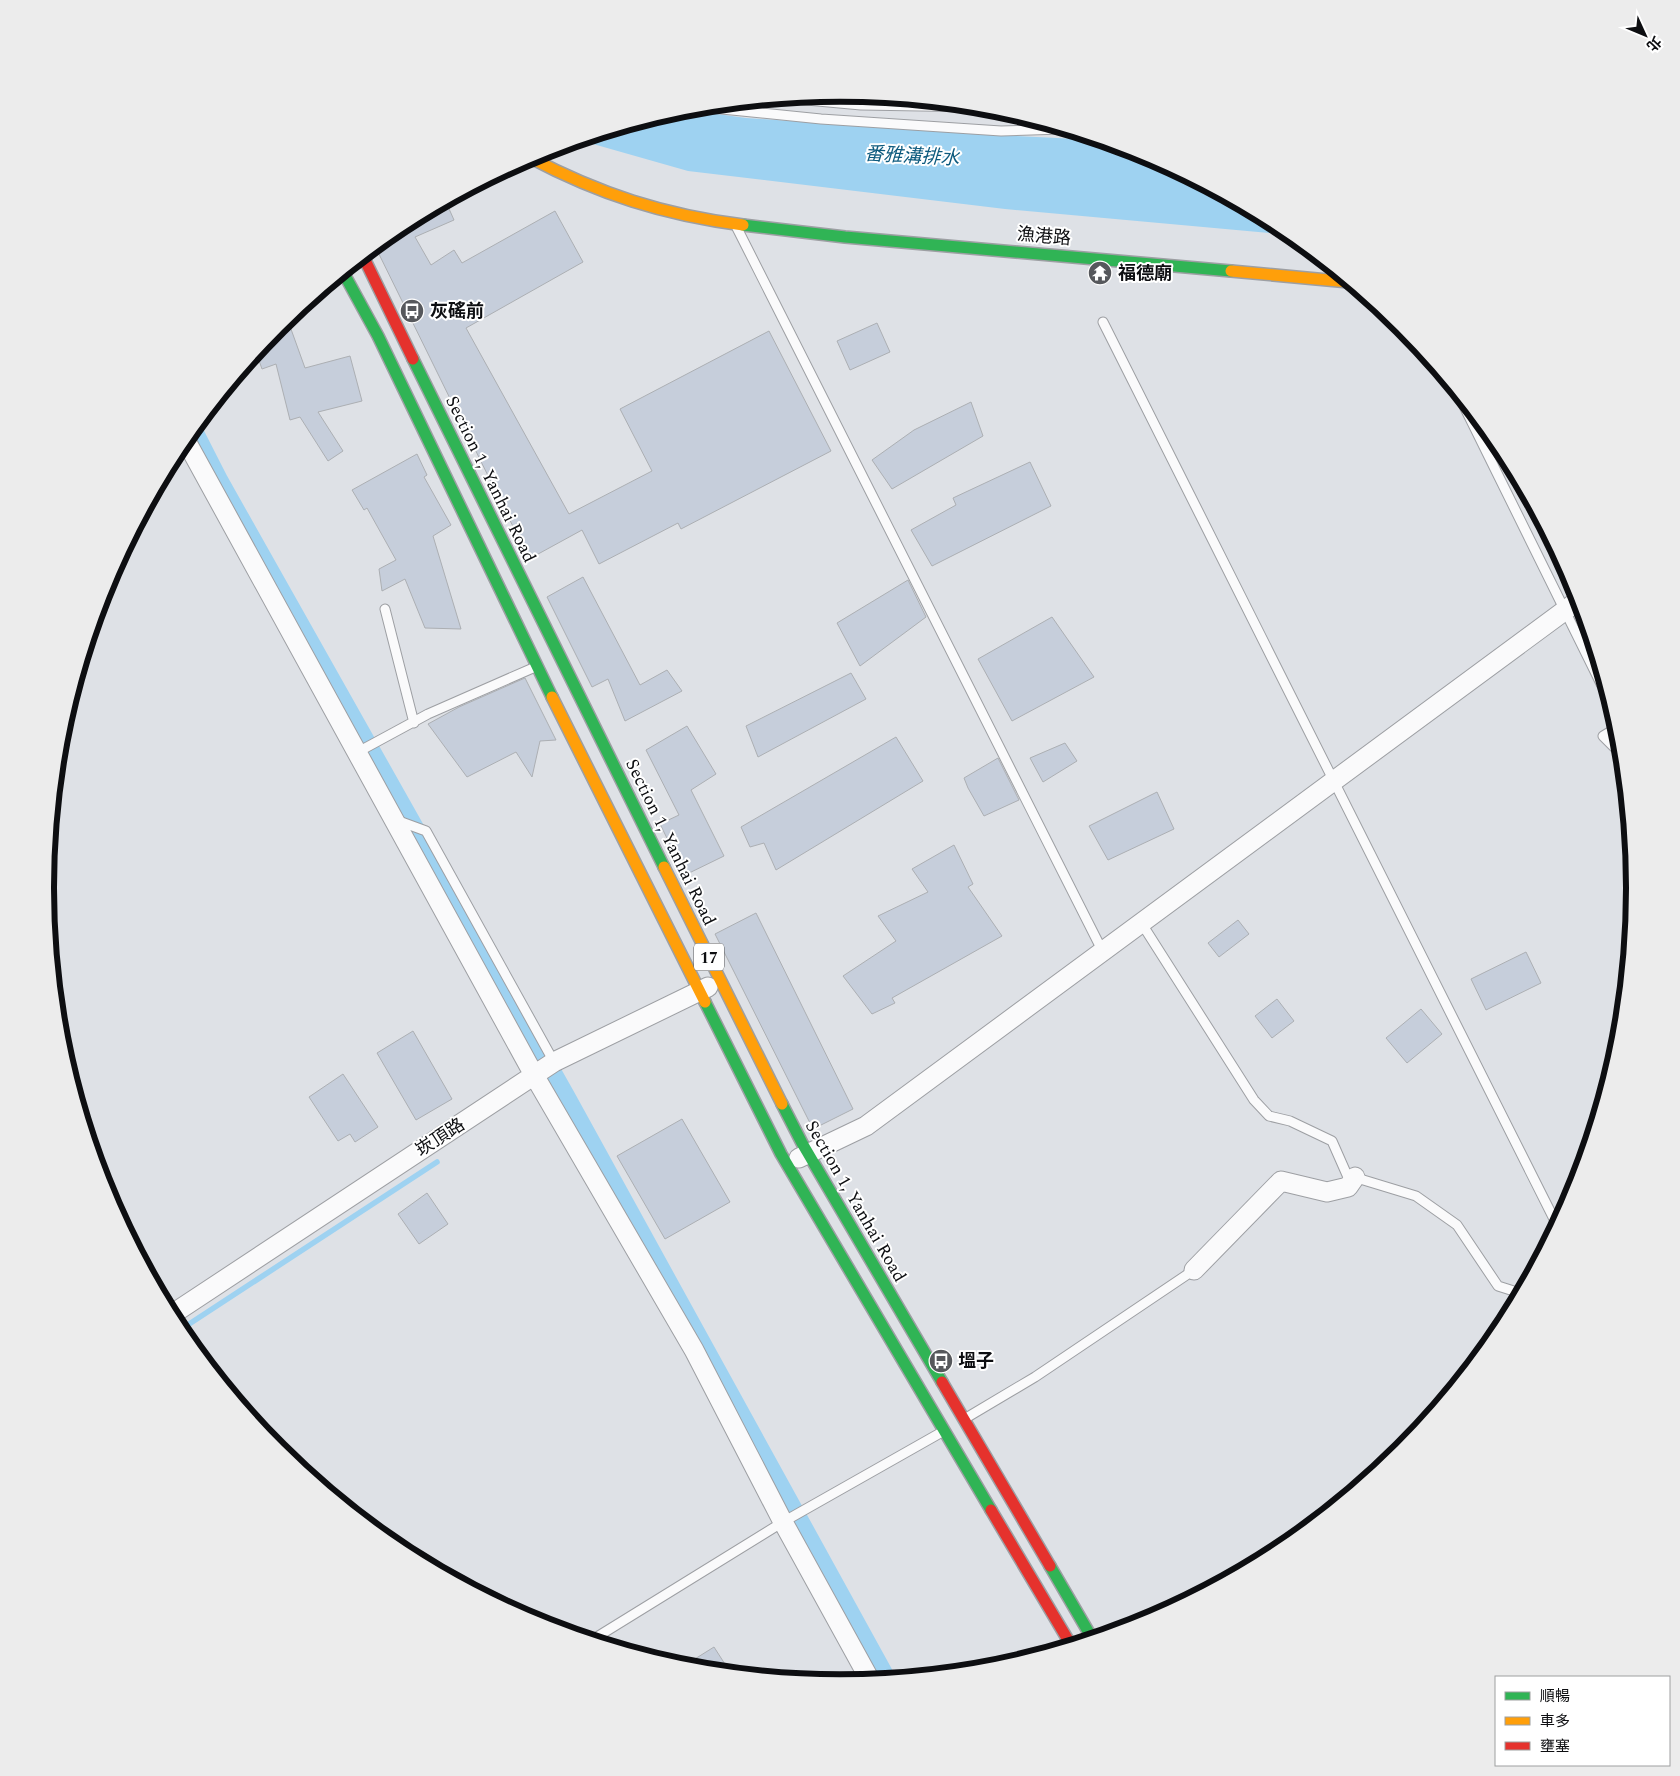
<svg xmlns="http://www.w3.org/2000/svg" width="1680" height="1776" font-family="Spectral,'Noto Sans TC',serif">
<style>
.water{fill:#9ed2f1}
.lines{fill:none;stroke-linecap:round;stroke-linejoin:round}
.stream{stroke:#9ed2f1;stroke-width:5.5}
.canal{stroke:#9ed2f1;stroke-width:19}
.building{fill:#c6cedb;stroke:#acafb3}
.lane-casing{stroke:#9d9fa3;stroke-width:11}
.street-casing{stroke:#9d9fa3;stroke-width:21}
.fast-casing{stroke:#9d9fa3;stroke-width:14}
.slow-casing{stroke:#9d9fa3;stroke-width:14}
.jam-casing{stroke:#9d9fa3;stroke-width:14}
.lane{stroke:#fafafb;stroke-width:9}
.street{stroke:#fafafb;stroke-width:19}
.fast{stroke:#30b455;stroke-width:11}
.slow{stroke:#ff9f0a;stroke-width:11}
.jam{stroke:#e5322d;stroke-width:11}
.labels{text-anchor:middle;stroke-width:4;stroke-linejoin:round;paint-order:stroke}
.shield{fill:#fff;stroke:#565658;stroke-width:1}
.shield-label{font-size:16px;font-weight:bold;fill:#0d0e11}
.street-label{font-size:18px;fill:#0d0e11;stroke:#fff}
.poi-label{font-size:18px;font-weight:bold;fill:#0d0e11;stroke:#fff;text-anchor:start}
.water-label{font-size:19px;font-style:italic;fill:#0d5a7e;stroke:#fff}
.rim{fill:none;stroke:#0d0e11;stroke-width:6}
</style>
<rect width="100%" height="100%" fill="#dee1e6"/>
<!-- water -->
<path class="water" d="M681,109L746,118L995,135L1098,140L1145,154L1282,227L1291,235L1005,209L688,171L579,140Z"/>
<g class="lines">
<!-- stream -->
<path class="stream" d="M180,1330L437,1162"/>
<!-- canal -->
<path class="canal" d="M193,430L219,481L566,1097L886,1678"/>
</g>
<!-- building -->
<path class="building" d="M446,202L454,220L415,237L431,265L454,250L462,263L555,211L583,262L466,328L569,514L652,471L620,409L769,331L831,451L681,529L678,523L599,564L582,530L529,559L375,246L399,227Z
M287,318L305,368L350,356L362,401L318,412L343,451L328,461L300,417L290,420L276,364L262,369L256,352Z
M877,323L890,352L850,370L837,341Z
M971,402L983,436L892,489L872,460L914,430Z
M417,454L427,475L424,477L451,525L433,536L461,629L425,628L405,579L382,591L379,569L396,560L367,508L364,510L352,490Z
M1030,462L1051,506L932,566L911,530L956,505L953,498Z
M583,577L640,685L667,670L682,691L625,721L608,679L592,687L547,597Z
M908,580L926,617L860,666L837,623Z
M1052,617L1094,677L1012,721L978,659Z
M851,673L866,699L758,757L746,726Z
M525,678L556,740L540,741L532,777L516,752L467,777L428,724L459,707Z
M687,726L716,774L691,790L724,856L685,875L660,824L679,815L646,750Z
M896,737L923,781L776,870L764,843L750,847L741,827Z
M1065,743L1077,761L1043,782L1030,758Z
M998,758L1019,800L984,816L968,788L964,778Z
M1157,792L1174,829L1108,860L1089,826Z
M954,845L973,884L968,887L1002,936L892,998L895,1003L872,1014L843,976L896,941L878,916L928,892L912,869Z
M756,913L853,1109L813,1129L715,934Z
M1238,920L1249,934L1219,957L1208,943Z
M1526,952L1541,983L1486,1010L1471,979Z
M1277,999L1294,1021L1272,1038L1255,1016Z
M1421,1009L1442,1034L1407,1063L1386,1038Z
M413,1031L452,1099L416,1120L377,1053Z
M343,1074L378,1127L355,1142L350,1134L338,1141L309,1097Z
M682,1119L730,1202L665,1239L617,1156Z
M427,1193L448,1224L419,1244L398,1214Z
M714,1647L730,1672L682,1667Z"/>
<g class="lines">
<!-- lane casing -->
<g class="lane-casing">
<path id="lane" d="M854,94L861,105
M785,98L861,105L980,107
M702,107L821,119L1001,131L1062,129
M737,228L1103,952
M1103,322L1557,1225
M1458,394L1611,704
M385,609L414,723
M1618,727L1603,736L1622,755
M356,753L428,714L533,668
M396,820L426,831L554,1062
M1142,924L1254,1100L1269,1116L1290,1121L1332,1141L1347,1175L1416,1196L1457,1225L1498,1286L1520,1293
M966,1418L1035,1377L1194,1270
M592,1640L783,1522L942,1432"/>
</g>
<!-- street casing -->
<g class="street-casing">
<path id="street" d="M185,439L534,1075L694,1350L783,1522L870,1680
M799,1158L866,1126L1579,600
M1194,1270L1281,1181L1327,1192L1348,1187L1355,1177
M171,1315L554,1062L708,987"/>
</g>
<!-- fast casing -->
<g class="fast-casing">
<path id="fast" d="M743,225L845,237L1231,271
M343,272L378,336L552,697
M413,359L664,867
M705,1002L781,1154L991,1510
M782,1104L802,1143L942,1382
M1050,1566L1092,1638"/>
</g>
<!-- slow casing -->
<g class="slow-casing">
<path id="slow" d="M529,157C599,194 664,215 743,225
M1231,271L1349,282
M552,697L705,1002
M664,867L782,1104"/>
</g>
<!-- jam casing -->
<g class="jam-casing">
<path id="jam" d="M363,256L413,359
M942,1382L1050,1566
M991,1510L1071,1645"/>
</g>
<!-- lane -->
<use href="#lane" class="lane"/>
<!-- street -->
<use href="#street" class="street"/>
<!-- fast -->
<use href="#fast" class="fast"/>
<!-- slow -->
<use href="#slow" class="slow"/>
<!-- jam -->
<use href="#jam" class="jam"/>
</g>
<!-- icons -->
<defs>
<g id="temple-disc" transform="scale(1.25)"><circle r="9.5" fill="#56585c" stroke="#fff"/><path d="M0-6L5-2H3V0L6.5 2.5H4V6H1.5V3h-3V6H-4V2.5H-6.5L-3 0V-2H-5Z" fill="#fff"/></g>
<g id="bus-disc" transform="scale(1.25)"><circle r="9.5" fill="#56585c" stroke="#fff"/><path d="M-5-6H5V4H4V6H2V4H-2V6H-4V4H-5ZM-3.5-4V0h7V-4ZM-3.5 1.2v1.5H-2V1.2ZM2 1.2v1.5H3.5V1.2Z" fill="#fff"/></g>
</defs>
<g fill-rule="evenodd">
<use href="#temple-disc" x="1100" y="273"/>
<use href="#bus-disc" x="412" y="311"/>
<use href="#bus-disc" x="941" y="1361"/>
</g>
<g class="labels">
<!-- shield labels -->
<rect class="shield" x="694" y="943.5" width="30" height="27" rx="4"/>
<g class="shield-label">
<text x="709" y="963">17</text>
</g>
<!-- street labels -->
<g class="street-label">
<text transform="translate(1044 236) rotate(5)" y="6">漁港路</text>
<text transform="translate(491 479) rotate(64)" y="6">Section 1, Yanhai Road</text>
<text transform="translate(671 842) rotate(64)" y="6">Section 1, Yanhai Road</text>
<text transform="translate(440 1137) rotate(-33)" y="6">崁頂路</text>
<text transform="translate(856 1201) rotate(60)" y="6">Section 1, Yanhai Road</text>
</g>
<!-- poi labels -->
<g class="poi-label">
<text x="1118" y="279">福德廟</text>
<text x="430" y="317">灰磘前</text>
<text x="958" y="1367">塭子</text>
</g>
<!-- water labels -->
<g class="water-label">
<text transform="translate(912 155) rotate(3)" y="7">番雅溝排水</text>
</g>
</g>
<!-- crop -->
<path d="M0 0H1680V1776H0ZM54 888a786 786 0 1 1 1572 0a786 786 0 1 1-1572 0Z" fill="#ececec" fill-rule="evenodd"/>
<path class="rim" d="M54 888a786 786 0 1 1 1572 0a786 786 0 1 1-1572 0Z"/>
<!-- legend -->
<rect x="1495" y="1676" width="175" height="90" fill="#ffffff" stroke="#9e9fa0"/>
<rect x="1505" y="1692" width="25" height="8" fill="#30b455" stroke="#9e9fa0"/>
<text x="1540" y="1701" font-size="15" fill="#0d0e11">順暢</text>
<rect x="1505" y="1717" width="25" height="8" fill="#ff9f0a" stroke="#9e9fa0"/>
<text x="1540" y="1726" font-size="15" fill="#0d0e11">車多</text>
<rect x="1505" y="1742" width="25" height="8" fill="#e5322d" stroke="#9e9fa0"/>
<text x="1540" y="1751" font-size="15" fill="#0d0e11">壅塞</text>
<!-- north arrow -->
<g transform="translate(1645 35) rotate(134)" stroke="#ffffff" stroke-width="4" paint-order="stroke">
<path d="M0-4L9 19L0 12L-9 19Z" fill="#0d0e11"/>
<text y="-8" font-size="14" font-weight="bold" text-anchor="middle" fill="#0d0e11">北</text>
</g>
</svg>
